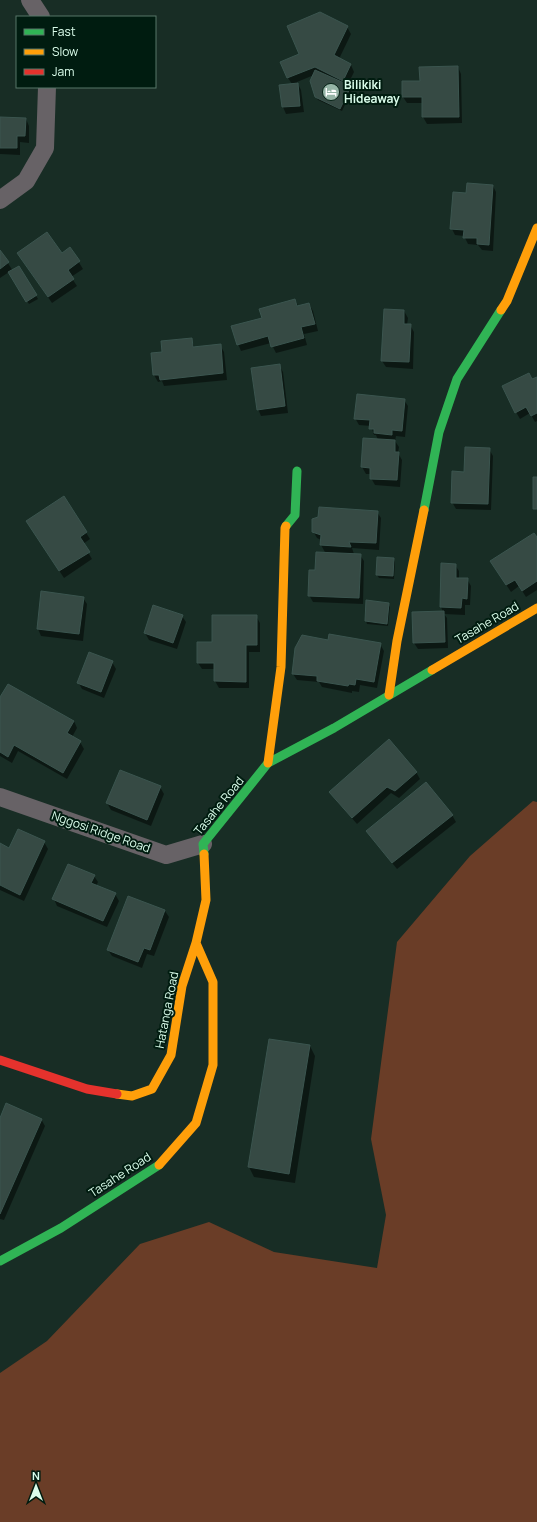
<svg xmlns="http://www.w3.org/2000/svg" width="537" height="1522" font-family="Manrope,sans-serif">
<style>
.green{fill:#6a3d27}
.shadow{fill:#0007}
.building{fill:#364a44;stroke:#3b554f}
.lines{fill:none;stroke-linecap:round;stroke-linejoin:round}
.street{stroke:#676266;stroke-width:18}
.fast{stroke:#30b455;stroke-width:9}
.slow{stroke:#ff9f0a;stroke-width:9}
.jam{stroke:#e5322d;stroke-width:9}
.labels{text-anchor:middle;stroke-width:4;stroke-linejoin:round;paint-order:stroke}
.poi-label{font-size:12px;font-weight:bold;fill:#dafdeb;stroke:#001c10;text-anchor:start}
.street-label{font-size:12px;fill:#dafdeb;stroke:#001c10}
</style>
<rect width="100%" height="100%" fill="#182d25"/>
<!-- green -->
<path class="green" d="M533,801L537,802V1522H0V1373L47,1341L140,1244L209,1222L274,1252L377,1268L386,1215L371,1139L397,942L470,856Z"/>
<!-- shadow -->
<path class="shadow" d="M320,13L347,27L351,34L339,59L351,65L354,72L347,86L352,90L342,111L318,100L316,97L314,75L297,82L301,90L304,112L286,114L283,107L280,86L292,84L288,78Z
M458,67L461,74L462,123L427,124L423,117V103H407L403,97L421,82Z
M0,118L26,119L29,126V143L20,142V155L0,154Z
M493,186L496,192L493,251L482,250L478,245L468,244L464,236L455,235L452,229L467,194Z
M70,248L83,269L71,277L77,286L52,303L22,260L62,254Z
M0,251L13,271L19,267L38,299L29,304L9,272L0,278Z
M295,300L299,307L309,304L313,311L318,331L304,334L307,345L276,353L271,343L241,351L238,344L263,318Z
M404,311L408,318L407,325H410L414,332L413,369L386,367L382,361Z
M191,339L195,348L220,345L224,352L227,380L164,386L162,381L158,382L154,375L163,353Z
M279,365L283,372L288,413L261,416L258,409Z
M537,378V421L535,422L530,413L520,419L516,412L532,380Z
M404,400L408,406L405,437L396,436L395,441L399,447L398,453L402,460L400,487L375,485L371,478V474H366L362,467L378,440L376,435H374L371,426L359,425L355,418Z
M489,449L493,456L491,510L456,509L452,502L465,473Z
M64,498L90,539L83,544L92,559L64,578L31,528Z
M377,512L381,518L379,550L352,548L354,554L360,555L364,561L363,604L313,602L309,595L316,571L326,554L321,545V540L317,538L313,531Z
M537,539V590L526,597L519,586L511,592L495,568Z
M393,558L395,562L394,579L379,578L377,575Z
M442,564L455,565L459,571V579H467L471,586L470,605H465V615L444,614L447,618L448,648L418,649L414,643L443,612L441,607Z
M83,598L87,604L83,641L41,636L38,629Z
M367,602L388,604L390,607L388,626L367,624L366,621Z
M182,616L186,622L177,649L149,640L145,633Z
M256,616L260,623V652H249V688H219L215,681V669H202L198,663L213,643Z
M329,641L380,644L384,651L377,688L360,685L359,692L352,691V693L322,687L319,682L297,680L293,674Z
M112,662L116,669L104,698L82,689L78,682Z
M0,699L74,721L77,728L72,737L80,742L84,749L67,779L18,751L12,763L0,756Z
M416,772L420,779L399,798L391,793L357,824L335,799L331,792Z
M160,787L164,794L151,826L111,810L107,803Z
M452,815L456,822L397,869L371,837Z
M19,830L44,842L48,849L24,901L0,890V844L10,849Z
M94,876L98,882L96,886L115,894L119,901L107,927L57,906L54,899Z
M128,897L165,911L169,917L154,956L147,954L142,968L112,956L108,950Z
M310,1046L315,1056L295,1183L254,1177L249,1167Z
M41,1119L45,1126L4,1220L0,1219V1120Z"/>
<!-- building -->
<path class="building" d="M320,12L348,26L334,55L351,64L343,81L315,67L287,78L280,62L299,54L287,26Z
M458,66L459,117H422V97H402V81H420L419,67Z
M315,70L351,86L340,109L315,97L310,81Z
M298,83L300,106L282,107L279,85Z
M0,117L26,118L25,136H17V148H0Z
M467,183L493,185L489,245L477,244V238H463L464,230L450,229L453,192L466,193Z
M47,232L62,253L70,247L80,261L68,270L74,279L48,297L17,253Z
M0,250L9,262L0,269Z
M19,266L37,295L26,302L8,272Z
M295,299L297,306L309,303L315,324L301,327L304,338L271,347L268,336L237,345L231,326L262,318L259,309Z
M384,309L404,310V324H411L409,362L381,361Z
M192,338L193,347L221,344L223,373L160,380L159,375H153L151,353L162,352L161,341Z
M280,364L285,406L257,410L251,368Z
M529,373L532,379L537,377V413L531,416L526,407L515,413L502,386Z
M357,394L405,399L402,431L392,430V435L374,433V429H369L370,420L354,419Z
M363,438L395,440V452H399L397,480L370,479V468L361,467Z
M465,447L490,448L488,504L451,503L452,471L464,472Z
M533,477H537V509H533Z
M64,496L87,532L80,537L90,552L59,571L26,521Z
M319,507L378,511L376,543L349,542L351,547L320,545L321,535L312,532V519L318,517Z
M534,533L537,537V581L522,591L515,580L506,585L490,561Z
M316,552L361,554L359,598L308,596L309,570H315Z
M377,557L394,558L393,576L376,575Z
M441,563L456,564V578H468L467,599L462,598L461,608L440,607Z
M41,591L84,597L79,634L37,629Z
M366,600L389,603L387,624L365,621Z
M153,605L183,615L173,643L144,633Z
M444,611L445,642L413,643L412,612Z
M212,615H257V645H246V682L214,681V663H197V642H212Z
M329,634L381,643L374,682L356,679L355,685L349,684L348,686L317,681V676L292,674L295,648L302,635L328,640Z
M89,652L113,661L101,692L77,683Z
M8,684L74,721L67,733L81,741L63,773L14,745L8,757L0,752V697Z
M389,739L417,772L395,791L387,787L352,818L329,792Z
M120,770L161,786L147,820L106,803Z
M426,782L453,815L392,863L366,831Z
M18,829L45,841L20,895L0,885V843L9,848Z
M68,864L95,875L91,883L116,893L103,921L52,899Z
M128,896L165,910L150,950L144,948L138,962L107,950Z
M269,1039L310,1045L289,1174L248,1167Z
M6,1103L42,1119L0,1214V1118Z"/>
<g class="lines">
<!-- street -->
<path class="street" d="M30,0L41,17
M0,200L26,181L45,148L47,87
M0,797L166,855L203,844"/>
<!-- fast -->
<path class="fast" d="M424,510L439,432L457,379L501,310
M286,526L295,515L297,471
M204,854L203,844L268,763L334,728L432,670
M0,1261L61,1228L159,1165"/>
<!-- slow -->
<path class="slow" d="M501,310L507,301L537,228
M432,670L537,608
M389,695L397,641L424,510
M268,763L281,667L285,528L286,526
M117,1094L132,1096L152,1089L171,1055L182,986L196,943
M159,1165L196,1123L213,1065V982L196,943L206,900L204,854"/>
<!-- jam -->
<path class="jam" d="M0,1060L87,1089L117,1094"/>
</g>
<!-- icons -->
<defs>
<g id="hotel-disc" transform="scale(0.9)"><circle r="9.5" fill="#96b4a6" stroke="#001c10"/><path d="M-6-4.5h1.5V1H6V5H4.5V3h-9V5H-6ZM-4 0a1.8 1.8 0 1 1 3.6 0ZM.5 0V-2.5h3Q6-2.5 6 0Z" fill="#fff"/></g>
</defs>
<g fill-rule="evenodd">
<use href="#hotel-disc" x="331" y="92"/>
</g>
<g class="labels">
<!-- poi labels -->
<g class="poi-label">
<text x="344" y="89">Bilikiki<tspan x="344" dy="14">Hideaway</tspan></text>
</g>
<!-- street labels -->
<g class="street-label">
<text transform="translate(487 623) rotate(-30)" y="4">Tasahe Road</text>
<text transform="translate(219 806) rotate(-51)" y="4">Tasahe Road</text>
<text transform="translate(101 832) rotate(19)" y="4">Nggosi Ridge Road</text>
<text transform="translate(167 1010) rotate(-79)" y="4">Hatanga Road</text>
<text transform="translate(120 1175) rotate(-33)" y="4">Tasahe Road</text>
</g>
</g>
<!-- legend -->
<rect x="16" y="16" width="140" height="72" fill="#001c10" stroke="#577668"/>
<rect x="24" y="29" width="20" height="6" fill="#30b455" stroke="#577668"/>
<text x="52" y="36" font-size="12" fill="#dafdeb">Fast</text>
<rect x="24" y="49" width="20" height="6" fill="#ff9f0a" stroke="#577668"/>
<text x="52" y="56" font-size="12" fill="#dafdeb">Slow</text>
<rect x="24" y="69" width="20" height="6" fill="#e5322d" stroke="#577668"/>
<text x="52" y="76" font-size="12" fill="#dafdeb">Jam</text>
<!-- north arrow -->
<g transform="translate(36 1486)" stroke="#001c10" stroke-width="3" paint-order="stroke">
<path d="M0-3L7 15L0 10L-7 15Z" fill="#dafdeb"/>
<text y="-6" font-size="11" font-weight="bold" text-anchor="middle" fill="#dafdeb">N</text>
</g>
</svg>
